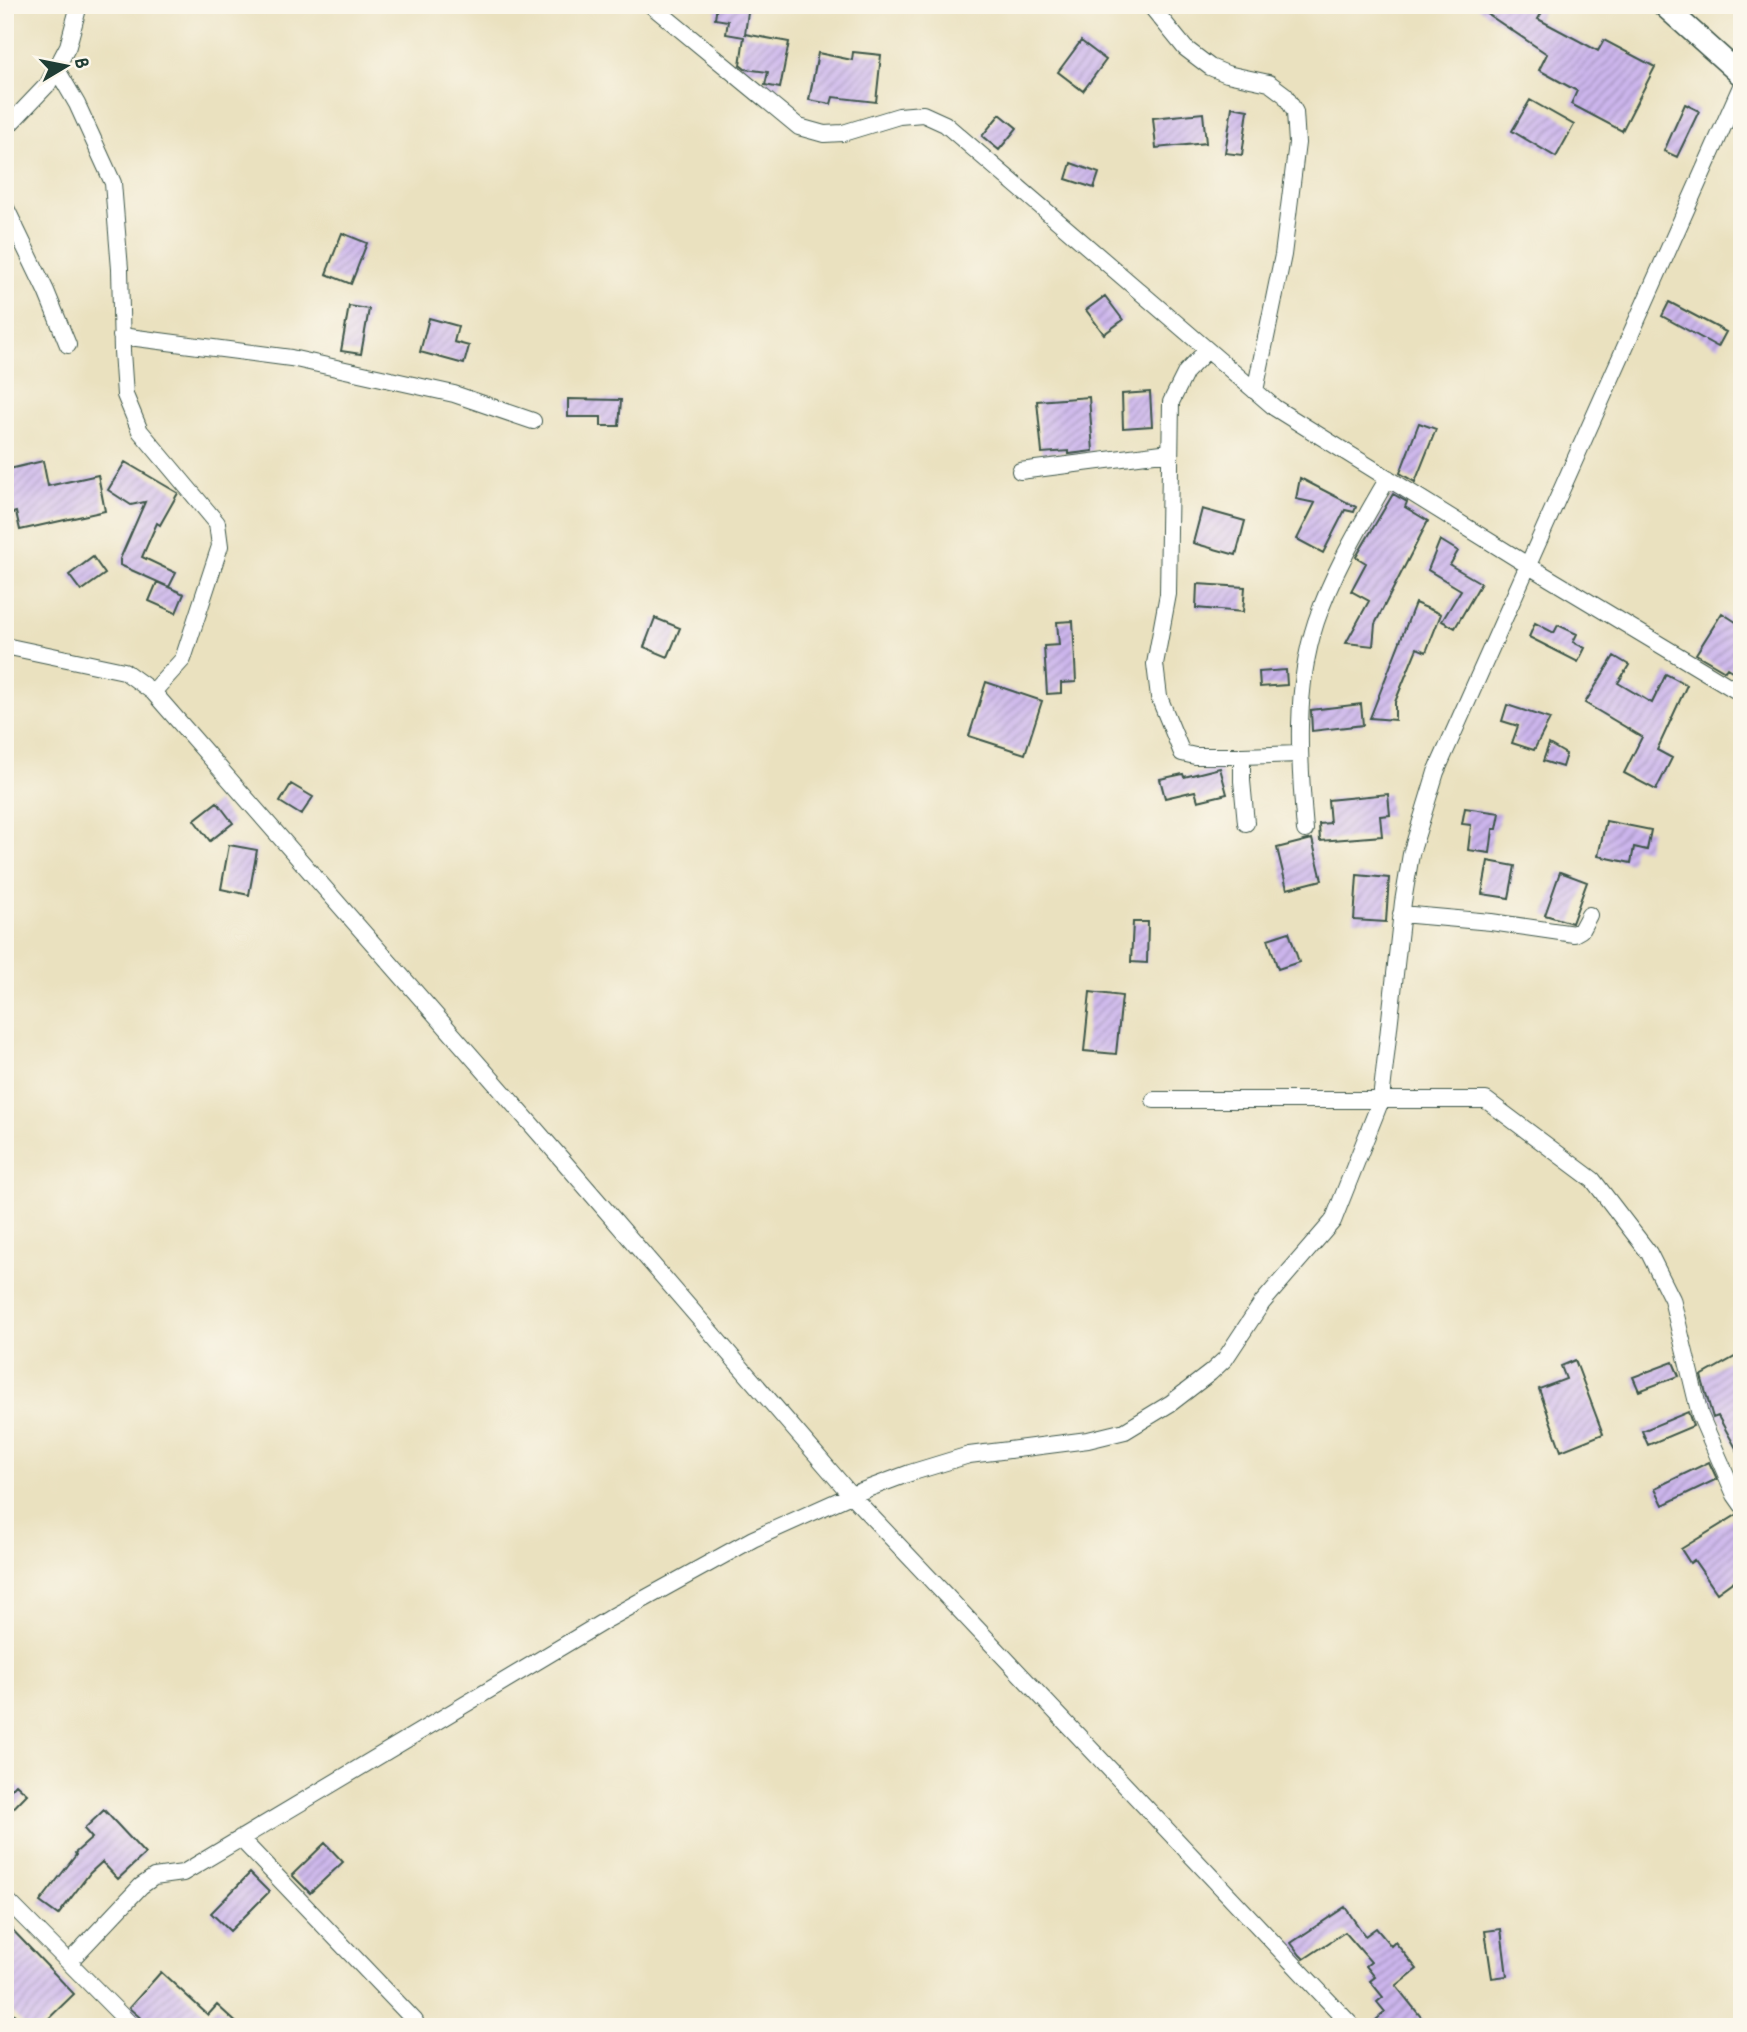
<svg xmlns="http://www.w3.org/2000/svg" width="1747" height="2032" font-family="'Patrick Hand',sans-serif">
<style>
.building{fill:url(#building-hatch)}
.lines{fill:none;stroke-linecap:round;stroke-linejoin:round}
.street-casing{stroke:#3d5649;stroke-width:18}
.secondary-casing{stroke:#3d5649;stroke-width:24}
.street{stroke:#fff;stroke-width:16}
.secondary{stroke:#fff;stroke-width:21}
</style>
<defs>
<pattern id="building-hatch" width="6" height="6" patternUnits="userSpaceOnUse" patternTransform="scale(1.75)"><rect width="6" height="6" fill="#ccb5ec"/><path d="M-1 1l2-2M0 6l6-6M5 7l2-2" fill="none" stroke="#a594c0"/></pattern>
</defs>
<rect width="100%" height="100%" fill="#fbf7ec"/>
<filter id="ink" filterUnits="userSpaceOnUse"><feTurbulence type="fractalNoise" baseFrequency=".0143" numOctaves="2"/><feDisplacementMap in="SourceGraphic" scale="14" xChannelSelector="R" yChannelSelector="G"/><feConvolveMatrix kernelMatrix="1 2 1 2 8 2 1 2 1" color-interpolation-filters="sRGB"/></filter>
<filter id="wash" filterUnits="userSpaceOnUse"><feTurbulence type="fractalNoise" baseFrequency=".00686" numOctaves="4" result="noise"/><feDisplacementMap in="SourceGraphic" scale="28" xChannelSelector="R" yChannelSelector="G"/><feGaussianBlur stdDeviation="1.57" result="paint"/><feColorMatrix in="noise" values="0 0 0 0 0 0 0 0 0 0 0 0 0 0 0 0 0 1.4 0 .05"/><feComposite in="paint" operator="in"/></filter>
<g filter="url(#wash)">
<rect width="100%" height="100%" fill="#eae1bf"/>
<g id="blocks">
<!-- building -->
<path class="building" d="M717,5H749L745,34L789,42L780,88L765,85L768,72L745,69L740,65L744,37L726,34L728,21L715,19Z
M1474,5H1546L1538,19L1598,51L1604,40L1655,67L1622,131L1571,104L1577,91L1539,70L1547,54Z
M1081,41L1106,60L1083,91L1058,72Z
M853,52L881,55L876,102L833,97L831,104L809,100L818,53L852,60Z
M1530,100L1574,125L1556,157L1512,131Z
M1685,104L1699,111L1677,157L1664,151Z
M1232,107L1248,110L1242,155L1225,153Z
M1203,113L1206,143L1156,148L1153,118Z
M1000,114L1017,128L999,150L982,136Z
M1071,163L1099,173L1094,188L1066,179Z
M342,233L367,243L351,284L326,274Z
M1105,296L1123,320L1104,334L1086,310Z
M1669,302L1726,332L1718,347L1662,316Z
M349,306L369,309L361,354L341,351Z
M429,318L458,326L454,342L469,346L464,364L420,352Z
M1150,392L1152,426L1123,428L1122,394Z
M1089,397L1093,451L1069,454V451L1042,453L1037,401Z
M568,399L621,400L619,426H601V417H568Z
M1419,423L1436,429L1415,482L1400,473Z
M43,461L48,486L98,475L105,511L20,530L16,512L5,515V470Z
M125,462L178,493L160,525L157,523L142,557L176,573L169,587L120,565V559L145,502L131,505L108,490Z
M1300,478L1356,507L1354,512L1345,510L1323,553L1297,539L1315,503L1296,499Z
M1393,494L1407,502L1405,507L1428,521L1375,624L1373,646L1346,643L1369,601L1351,591L1366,563L1356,557Z
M1202,509L1245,521L1236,555L1193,543Z
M1440,540L1458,551L1450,565L1481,583L1455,628L1442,621L1461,590L1428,570Z
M93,557L105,574L81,591L69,575Z
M157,582L184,594L176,613L149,601Z
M1197,584L1245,587L1243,612L1196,608Z
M1415,603L1441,614L1426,652L1417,648L1395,702V720L1370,718Z
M1722,613L1742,626V677L1727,668L1725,671L1696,654Z
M655,618L680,628L668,657L644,647Z
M1073,621L1076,682L1061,683V693L1047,694L1044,646L1059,645L1057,622Z
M1535,623L1554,633L1558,625L1577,634L1573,642L1585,648L1578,662L1529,637Z
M1614,656L1629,665L1618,683L1652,703L1666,674L1687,685L1657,750L1672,758L1656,790L1624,773L1642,737L1585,703Z
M1286,670L1287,685L1260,687L1259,672Z
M986,682L1042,701L1025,754L969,736Z
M1361,704L1363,725L1312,731L1311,710Z
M1507,705L1550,719L1534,750L1512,743L1518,726L1502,721Z
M1549,744L1566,754L1562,767L1543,761Z
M1220,768L1227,794L1198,801L1195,791L1165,798L1160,779L1183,774L1184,777Z
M291,784L313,797L301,815L280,802Z
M1388,794L1390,815L1380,816L1382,836L1320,841L1319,824L1330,823L1328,800Z
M217,802L233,823L210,841L194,820Z
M1465,808L1500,813L1497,829H1493L1490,853L1468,850L1471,825L1462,824Z
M1606,821L1651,830L1647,850L1634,847L1631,863L1598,856Z
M1312,839L1322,880L1287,889L1277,848Z
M229,845L257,850L249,895L221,889Z
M1488,861L1515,866L1509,898L1482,894Z
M1560,872L1587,882L1572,923L1545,915Z
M1357,875L1389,878L1386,922L1354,920Z
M1133,922H1148L1147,963L1131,962Z
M1289,932L1299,962L1278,969L1268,939Z
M1090,992L1122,996L1116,1054L1084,1051Z
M1742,1353V1459L1718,1416L1713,1418L1701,1376Z
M1575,1360L1603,1434L1561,1451L1539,1389L1566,1379L1561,1366Z
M1673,1362L1679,1376L1639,1391L1633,1377Z
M1688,1412L1693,1426L1648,1445L1642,1431Z
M1709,1462L1717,1479L1663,1505L1655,1488Z
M1738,1514L1742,1515V1575L1717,1593L1694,1560L1690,1563L1681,1549Z
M16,1784L27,1794L5,1817V1796Z
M104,1810L145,1854L118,1879L102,1862L90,1873L58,1915L40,1902L76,1855L75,1853L92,1838L84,1829Z
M325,1843L343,1862L310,1893L292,1875Z
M250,1873L269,1892L230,1931L211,1913Z
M1345,1907L1365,1936L1376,1928L1391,1946L1395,1942L1417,1969L1396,1986L1429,2027H1368L1385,2012L1377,2002L1383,1997L1370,1981L1375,1977L1366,1966L1371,1962L1345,1932L1304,1959L1300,1955L1291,1943Z
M5,1922L74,1994L40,2027H26L5,2005Z
M1501,1929L1507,1976L1492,1978L1485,1931Z
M161,1972L208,2015L217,2005L241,2027H151L129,2008Z"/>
</g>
</g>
<g filter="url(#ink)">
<use href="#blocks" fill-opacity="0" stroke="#3d5649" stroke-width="2"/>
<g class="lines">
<!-- street casing -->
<g class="street-casing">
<path id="street" d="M651,5L799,127L824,134L843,133L899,116L923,114L945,124L1275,408L1529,566L1742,694
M1150,5L1185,48L1210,67L1227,74L1269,83L1285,95L1295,112L1297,143L1283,255L1255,391
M56,68L77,104L113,183L120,269L122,351L125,395L140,431L217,523L220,546L183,659L153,692
M5,129L48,84L68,46L79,5
M5,206L46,291L68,345
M121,336L291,358L454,394L533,421
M1207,350L1186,372L1171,402L1168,594L1155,664L1159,697L1182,753L1195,756H1242
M1020,471L1170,452
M5,646L124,671L153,692L565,1163L851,1495L1353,2027
M1246,823L1242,781V756L1299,754
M1305,830C1299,761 1294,689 1316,622C1333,571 1361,525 1388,478
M1401,914L1491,922L1574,934L1581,930L1589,915
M1154,1100H1486L1593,1180L1649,1253L1672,1299L1700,1415L1735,1495L1742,1505
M240,1838L415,2021
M5,1898L133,2027
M69,1962L141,1886L154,1877L183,1873L608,1619L753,1539L851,1495L910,1473L969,1455L1088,1440L1125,1431L1171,1403L1210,1373L1225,1359L1262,1303L1333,1221L1381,1100L1403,902L1411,854L1436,772L1742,84"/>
</g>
<!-- secondary casing -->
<g class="secondary-casing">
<path id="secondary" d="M1663,5L1742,76"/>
</g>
<!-- street -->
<use href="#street" class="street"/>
<!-- secondary -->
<use href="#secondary" class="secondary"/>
</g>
</g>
<!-- margin -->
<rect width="1747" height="2032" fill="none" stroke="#fbf7ec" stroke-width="28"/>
<!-- north arrow -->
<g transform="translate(66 66) rotate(80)" stroke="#fbf7ec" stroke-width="5" paint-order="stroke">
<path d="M0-5L12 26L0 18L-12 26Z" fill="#1f3d34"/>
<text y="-10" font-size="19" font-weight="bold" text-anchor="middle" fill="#1f3d34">B</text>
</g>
</svg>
